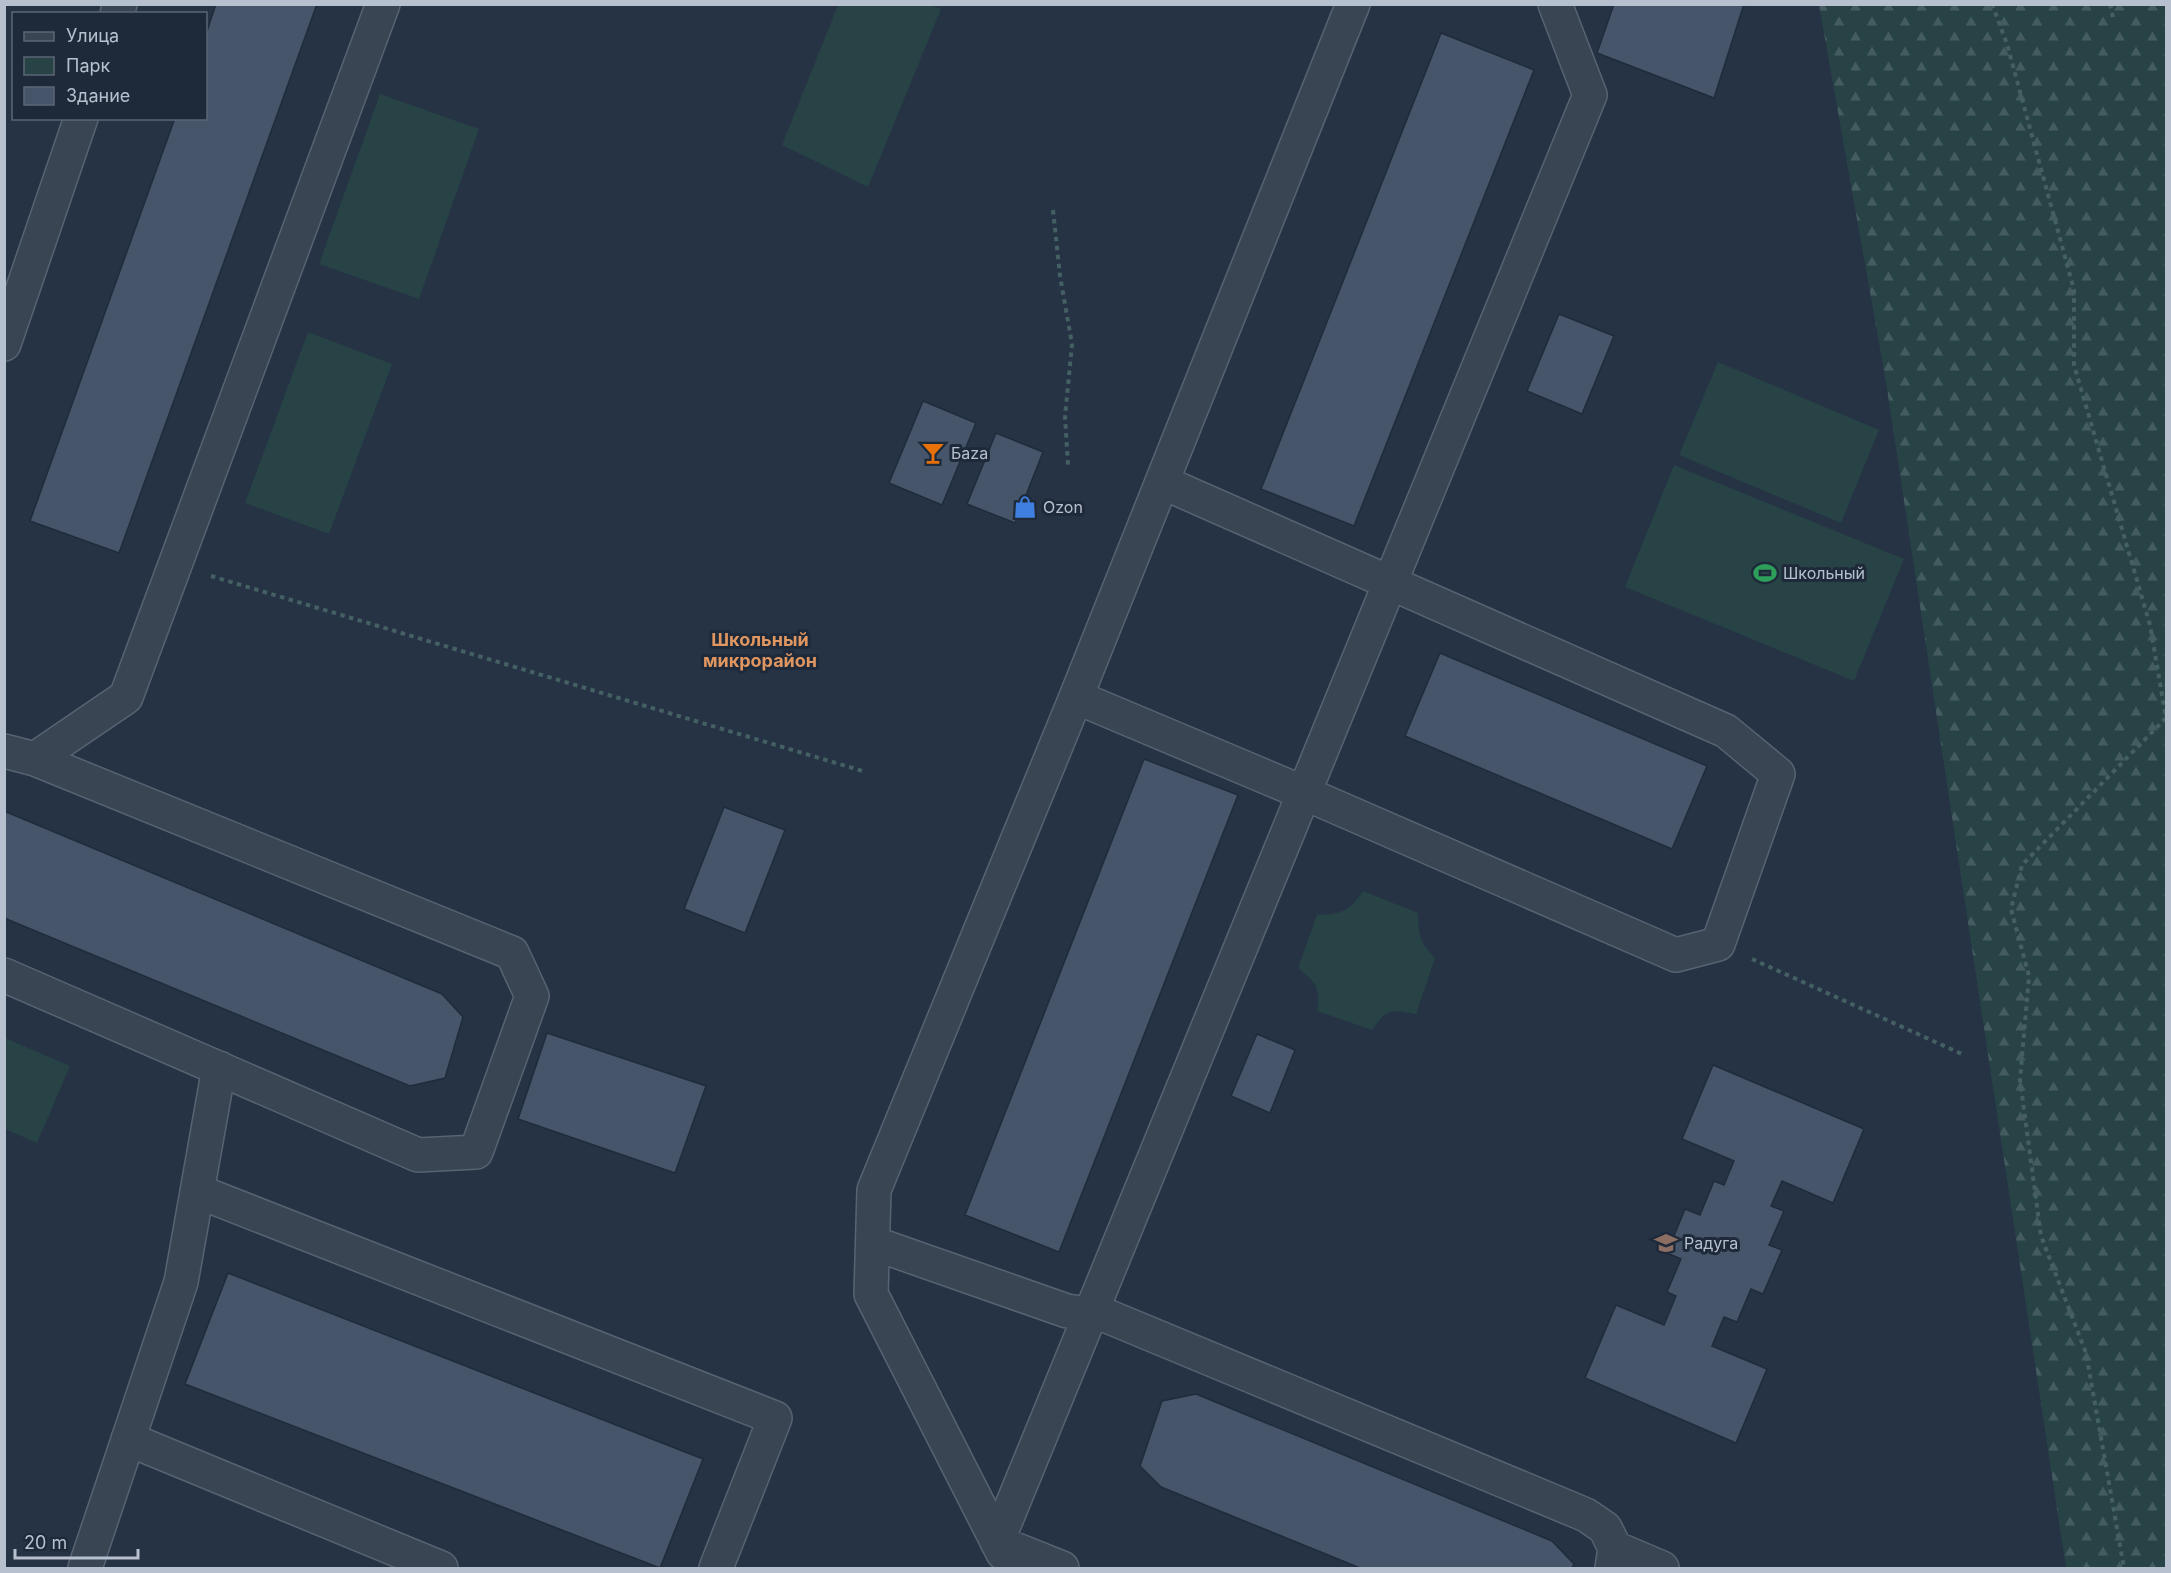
<svg xmlns="http://www.w3.org/2000/svg" width="2171" height="1573" font-family="Inter,sans-serif">
<style>
.forest{fill:url(#forest-firs)}
.green{fill:#274346}
.building{fill:#465569;stroke:#202c3c;stroke-width:1.5}
.lines{fill:none;stroke-linecap:round;stroke-linejoin:round}
.minor-casing{stroke:#586372;stroke-width:36}
.path{stroke:#456062;stroke-width:4;stroke-dasharray:4.5 4.5;stroke-linecap:butt}
.minor{stroke:#3a4554;stroke-width:33}
.labels{text-anchor:middle;stroke-width:6;stroke-linejoin:round;paint-order:stroke}
.poi-label{font-size:16px;fill:#b7c0ce;stroke:#1e2a3a;text-anchor:start}
.neighbourhood-label{font-size:18px;font-weight:bold;fill:#df9661;stroke:#1e2a3a}
</style>
<defs>
<pattern id="forest-firs" width="22" height="20" patternUnits="userSpaceOnUse" patternTransform="scale(1.5)"><rect width="22" height="20" fill="#274346"/><path d="M5 1l3.5 6h-7zM16 11l3.5 6h-7z" fill="#445c60"/></pattern>
</defs>
<rect width="100%" height="100%" fill="#253345"/>
<!-- forest -->
<path class="forest" d="M1819,5H2166V1568H2066L1886,382Z"/>
<!-- green -->
<path class="green" d="M928,4L941,9L868,187L782,145L838,5Z
M380,94L479,129L419,299L319,264Z
M308,332L392,364L329,534L245,503Z
M1718,362L1879,430L1841,523L1679,455Z
M1674,465L1904,559L1854,681L1625,587Z
M1363,891L1418,913C1418,934 1420,943 1435,958L1416,1014C1391,1009 1386,1009 1372,1030L1317,1011C1321,987 1316,983 1298,968L1317,915C1341,914 1349,912 1363,891Z
M5,1038L70,1066L37,1143L5,1129Z"/>
<!-- building -->
<path class="building" d="M216,4H317L119,553L30,521L175,118H206V34Z
M1614,4H1744L1714,98L1597,53Z
M1441,33L1534,70L1354,526L1261,489Z
M1559,314L1614,336L1582,414L1527,391Z
M923,401L976,423L942,505L889,483Z
M996,433L1043,452L1015,523L967,504Z
M1440,653L1707,766L1672,849L1405,736Z
M1144,759L1238,795L1059,1252L965,1215Z
M724,807L785,830L745,933L684,909Z
M4,811L442,994L463,1017L445,1078L410,1086L4,918Z
M547,1033L706,1086L675,1173L518,1119Z
M1257,1034L1295,1050L1270,1113L1231,1096Z
M1713,1065L1864,1129L1833,1203L1782,1181L1771,1206L1784,1211L1769,1245L1782,1250L1763,1294L1751,1289L1737,1322L1724,1317L1712,1346L1767,1369L1736,1443L1585,1378L1616,1305L1664,1325L1676,1296L1667,1292L1681,1259L1667,1253L1685,1209L1700,1215L1714,1181L1724,1185L1734,1161L1682,1139Z
M228,1273L703,1459L660,1568L185,1384Z
M1196,1394L1552,1541L1574,1564L1572,1568H1360L1161,1487L1140,1466L1162,1401Z"/>
<g class="lines">
<!-- minor casing -->
<g class="minor-casing">
<path id="minor" d="M117,14L120,4
M4,344L81,118
M1076,697L1304,793L1676,955L1718,944L1778,774L1726,731L1162,482
M4,751L35,759L512,953L532,996L476,1152L418,1155L4,975
M35,759L126,697L383,4
M197,1191L775,1418L716,1568
M873,1243L1067,1311L1107,1316L1586,1515L1605,1528L1615,1548L1612,1568
M128,1439L441,1568
M1615,1548L1662,1568
M1003,1553L871,1294L874,1190L1076,697L1353,4
M85,1568L181,1282L219,1068
M1062,1568L997,1542L1590,95L1555,4"/>
</g>
<!-- path -->
<path class="path" d="M1992,4L2007,44L2074,290V365L2150,625L2166,718L2022,865L2011,909L2029,976L2020,1080L2041,1236L2086,1353L2124,1568
M2110,4L2113,18
M1053,210L1060,276L1072,344L1065,417L1068,465
M211,576L866,772
M1752,959L1962,1054"/>
<!-- minor -->
<use href="#minor" class="minor"/>
</g>
<!-- icons -->
<defs>
<g id="bar-bare" transform="scale(1.8)"><path d="M-6-5H6L.8 .8V4.5H3.5V6h-7V4.5H-.8V.8Z" fill="#e8710a" stroke="#1e2a3a" stroke-width="2.5" paint-order="stroke"/></g>
<g id="shop-bare" transform="scale(1.8)"><path d="M-5-2.5h2.3a2.7 3.5 0 0 1 5.4 0H5L5.5 6h-11ZM-1.5-2.5h3a1.5 2.3 0 0 0-3 0Z" fill="#3f7fe0" stroke="#1e2a3a" stroke-width="2.5" paint-order="stroke"/></g>
<g id="stadium-bare" transform="scale(1.8)"><path d="M0-5a6.5 5 0 1 0 0 10a6.5 5 0 1 0 0-10ZM-3.5-1.8h7v3.6h-7Z" fill="#2e9e5b" stroke="#1e2a3a" stroke-width="2.5" paint-order="stroke"/></g>
<g id="school-bare" transform="scale(1.8)"><path d="M0-5L7-2L0 1L-7-2ZM-4 1L0 2.5L4 1V4Q0 6-4 4Z" fill="#8d6e63" stroke="#1e2a3a" stroke-width="2.5" paint-order="stroke"/></g>
</defs>
<g fill-rule="evenodd">
<use href="#bar-bare" x="933" y="453"/>
<use href="#shop-bare" x="1025" y="507"/>
<use href="#stadium-bare" x="1765" y="573"/>
<use href="#school-bare" x="1666" y="1243"/>
</g>
<g class="labels">
<!-- poi labels -->
<g class="poi-label">
<text x="951" y="459">Баza</text>
<text x="1043" y="513">Ozon</text>
<text x="1783" y="579">Школьный</text>
<text x="1684" y="1249">Радуга</text>
</g>
<!-- neighbourhood labels -->
<g class="neighbourhood-label">
<text x="760" y="646">Школьный<tspan x="760" dy="21">микрорайон</tspan></text>
</g>
</g>
<!-- border -->
<rect width="2171" height="1573" fill="none" stroke="#b7c0ce" stroke-width="12"/>
<!-- legend -->
<rect x="12" y="12" width="195" height="108" fill="#1e2a3a" stroke="#5b6675" stroke-width="1.5"/>
<rect x="24" y="32" width="30" height="9" fill="#3a4554" stroke="#5b6675" stroke-width="1.5"/>
<text x="66" y="42" font-size="18" fill="#b7c0ce">Улица</text>
<rect x="24" y="57" width="30" height="18" fill="#274346" stroke="#5b6675" stroke-width="1.5"/>
<text x="66" y="72" font-size="18" fill="#b7c0ce">Парк</text>
<rect x="24" y="87" width="30" height="18" fill="#465569" stroke="#5b6675" stroke-width="1.5"/>
<text x="66" y="102" font-size="18" fill="#b7c0ce">Здание</text>
<!-- scale -->
<path d="M15 1549v9h123v-9" fill="none" stroke="#b7c0ce" stroke-width="3"/>
<text x="24" y="1549" font-size="18" fill="#b7c0ce" stroke="#1e2a3a" stroke-width="4.5" paint-order="stroke">20 m</text>
</svg>
